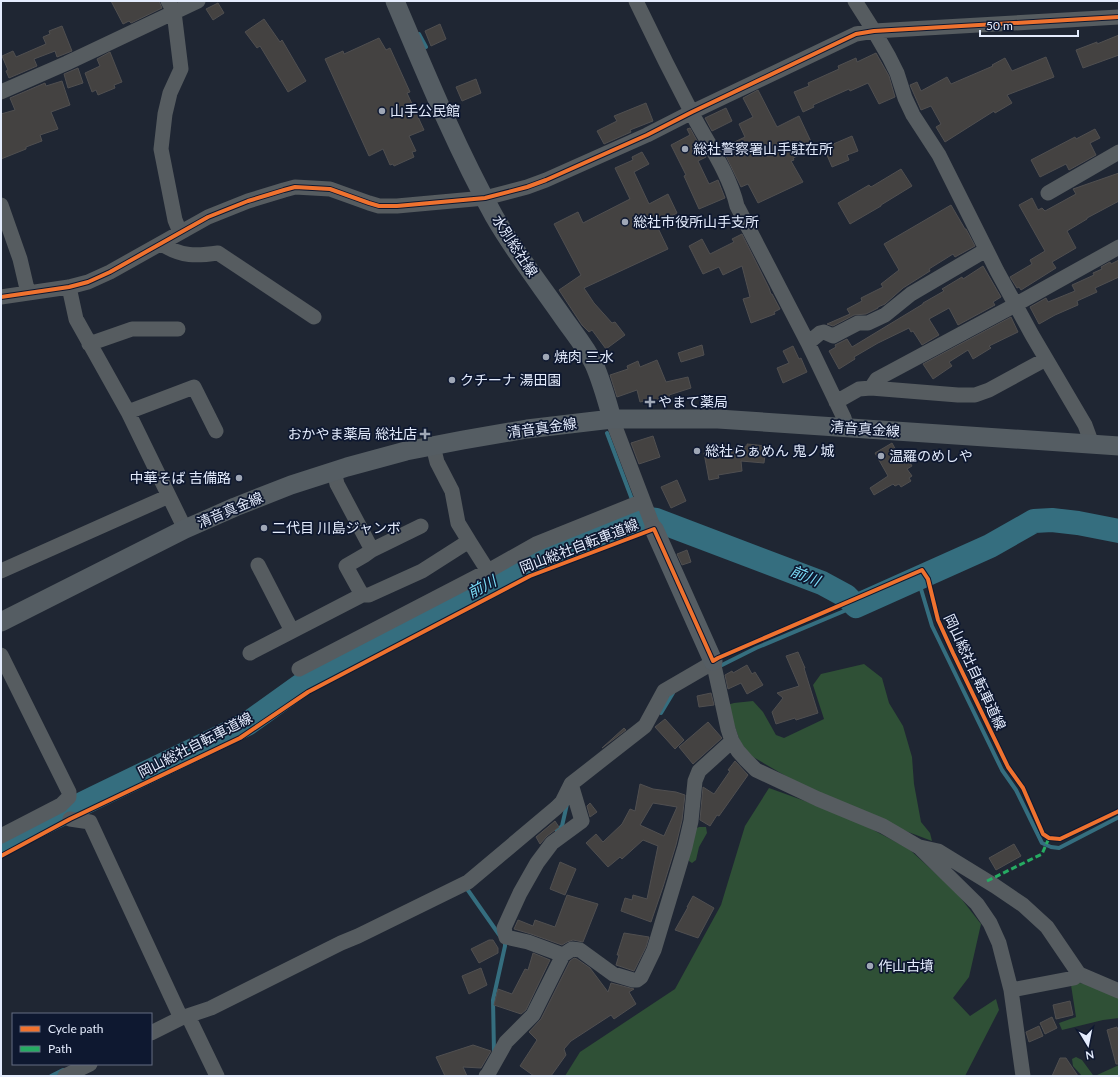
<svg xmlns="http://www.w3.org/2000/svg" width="1120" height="1077" font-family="Lato,'Noto Sans JP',sans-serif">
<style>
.forest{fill:#2f5036}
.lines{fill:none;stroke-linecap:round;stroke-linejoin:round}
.stream{stroke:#356e7f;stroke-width:4}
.river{stroke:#356e7f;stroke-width:24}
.building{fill:#444241;stroke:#504f50;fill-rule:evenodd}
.minor{stroke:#565c60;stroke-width:15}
.major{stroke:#555d63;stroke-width:19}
.quiet{stroke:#26ab63;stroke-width:3;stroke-dasharray:6 3;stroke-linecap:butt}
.cycleway-casing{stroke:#0e1830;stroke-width:6}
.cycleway{stroke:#ef722f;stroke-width:4}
.poi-dot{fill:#9fa7b6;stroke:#0e1830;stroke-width:1.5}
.labels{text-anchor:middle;stroke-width:3.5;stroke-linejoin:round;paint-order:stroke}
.poi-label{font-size:14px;fill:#e4ecfd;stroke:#0e1830;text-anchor:start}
.street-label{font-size:14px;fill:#e4ecfd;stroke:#0e1830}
.water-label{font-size:15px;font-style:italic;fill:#7adbf6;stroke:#0e1830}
</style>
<rect width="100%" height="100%" fill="#1f2633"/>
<!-- forest -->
<path class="forest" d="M864,664L882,678L889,703L903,726L912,757L914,784L921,822L930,833L932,841L903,830L810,790L748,754L740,741L727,705L734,703L753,701L763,712L776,735L784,738L824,719L813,685L821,674Z
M769,788L849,817L909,849L956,892L981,924L969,977L953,998L970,1016L996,999L999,1010L965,1076H565L580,1052L675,989L721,905L745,826Z
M699,827H706L707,833L699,847L696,860L692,863L689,861L688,856L695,829Z
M1079,983L1088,984L1119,997V1018L1103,1020L1062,1030L1059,1023L1076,1017L1071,985Z
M1076,1057L1082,1060L1093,1075H1097L1119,1065V1076H1082L1073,1066L1072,1059Z"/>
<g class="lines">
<!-- stream -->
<path class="stream" d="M419,34L426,47
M607,433L633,502
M635,508L636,520
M918,579L932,626L1002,770L1016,790L1042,843L1051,847L1059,848L1119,817
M718,667L756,648L856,606
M661,713L673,693
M557,831L562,826L567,804
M465,886L500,936
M494,1052L493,1000L505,946V940
M51,1076L63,1070"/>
<!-- river -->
<path class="river" d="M1,844L94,798L247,724L307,681L383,642L530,562L586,543L641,518L656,520L822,583L846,596L856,606L990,546L1034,521L1052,520L1078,523L1119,531"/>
</g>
<!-- building -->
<path class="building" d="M111,1H159L162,8L131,23L129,21L123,24Z
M218,3L224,13L213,20L206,9Z
M264,19L280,42L282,40L306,81L288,92L260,46L257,48L245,32Z
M440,24L446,39L431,46L425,31Z
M62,26L72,51L57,57L55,51L34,59L37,66L9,78L6,71L8,70L2,56L13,51L16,57L46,44L43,37L50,34L49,31Z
M1119,35V55L1083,68L1076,50L1097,42V44Z
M379,38L386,50L390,48L410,92L407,93L424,130L409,136L416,151L412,152L414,157L394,166L393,164L390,165L383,149L369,156L325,59L343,51L344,54Z
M110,52L122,82L114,85L115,88L98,95L96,90L92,92L85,73L100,66L97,59Z
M876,53L889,76L895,97L879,104L868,83L850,91L849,89L813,105L814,107L803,112L794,92L809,86L808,83L839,69L838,66L856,58L857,62Z
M1046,57L1054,77L1007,95L1012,103L995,113L994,111L945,142L936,127L941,124L931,106L921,110L910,85L917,82L921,91L947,77L951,84L993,66L992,65L1005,58L1012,71Z
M78,68L83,83L68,88L64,74Z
M476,79L481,93L462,101L456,87Z
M62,81L70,105L51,112L58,129L40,135L42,141L26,147V149L1,159V114L15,110L10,98L45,83L46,86Z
M758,90L777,127L799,116L814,148L793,158L794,160L791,161L803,182L758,203L748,184L741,187L722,148L745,137L739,124L753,117L743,98Z
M646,103L653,121L630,130L631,132L604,144L597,131L617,121L614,116Z
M726,108L732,121L712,131L705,118Z
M690,128L706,157L698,161L709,184L718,180L725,198L699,209L684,176L686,175L671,145L690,135L687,129Z
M1095,129L1100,138L1090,143L1096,155L1069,170L1066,164L1040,177L1031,160L1075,137L1076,139Z
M852,136L858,151L847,155L849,160L832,167L824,148Z
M642,152L649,164L634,172L649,204L668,194L677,213L658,223L659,225L657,226L668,249L584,288L594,303L612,323L615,322L625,335L606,349L592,330L589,332L582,325L559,290L581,275L554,224L578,212L583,223L630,199L615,168L633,160L632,157Z
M901,169L912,186L881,205V206L850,224L838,203L869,185L871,187Z
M1119,173V201L1087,218V219L1067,231L1076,248L1052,262L1056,268L1021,290L1019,287L1017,288L1010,277L1032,264L1030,260L1045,251L1019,205L1032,198L1038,210L1042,208L1045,211L1076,194L1073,189Z
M951,205L965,229H966L975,246L955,257L953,254L929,269L930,271L903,288L885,304L878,307V308L866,314L854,315L833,326L827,324L850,314L847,309L862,301L861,298L883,287L881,284L899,270L884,244Z
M742,234L769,288L771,294H772L780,309L774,312L775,314L751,323L743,299L750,297L742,266L723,275L719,267L703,274L689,246L702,239L710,254L734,242L732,239Z
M1119,260V277L1095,288L1097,292L1077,301L1078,305L1055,315L1039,324L1030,307L1046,298L1048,302L1075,291L1072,285L1094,275L1093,273L1102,269L1101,267L1110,262L1111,264Z
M983,266L1001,297L993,302L995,305L958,325L949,308L929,319L939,335L922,345L913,331L911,332L909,328L878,343L854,357L855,359L839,369L829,351L836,347L835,345L847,339L852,347L923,304V303L944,291L942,289L962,277L963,279Z
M1011,317L1018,332L989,346L991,348L973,359L968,350L949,362L952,366L933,379L923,364Z
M702,345L704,355L681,362L678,353Z
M793,346L799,359L801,358L807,372L783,383L777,368L789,363L783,351Z
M657,360L666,382L688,377L691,388L669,395L671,401L661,403L660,400L649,403L648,400L640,402L637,390L617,397L610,375L628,369L627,366L638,361L640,367Z
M653,436L660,457L639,464L631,443Z
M892,443L898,454L903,451L912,466L907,469L912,476L909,478L911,481L901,487L899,484L895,486L893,484L874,495L870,488L888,476L875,453Z
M747,444L766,446L764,463L741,461L742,471L718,475L719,478L709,480L704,453L716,451V447L727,445L728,449L747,446Z
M677,480L686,501L671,508L661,487Z
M687,550L691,562L682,565L677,554Z
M798,652L805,668H804L818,713L796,720L795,718L776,724L772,712L783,698L777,693L799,686L786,656Z
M747,665L752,674L755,672L763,685L747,694L741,683L728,689L725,675L732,671L733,673Z
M711,693L714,705L699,707L697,696Z
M665,719L684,740L675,749L655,727Z
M708,722L722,738L693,764L679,747Z
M624,728L626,730L602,748Z
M735,761L748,775L719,816L717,815L710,826L700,820L703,787L714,794L730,771L728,770Z
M640,784L653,789L676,792L685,795L682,820L676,845L663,887L651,922L621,911L625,898L632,900L633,895L647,899L658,846L643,840L622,859L620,857L608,867L586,843L596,834L603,842L622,824L630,809L635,811ZM653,803L677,807L664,836L640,825Z
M590,803L597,812L590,817L587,806Z
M555,821L559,827L547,836L540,844L536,837Z
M1014,844L1021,856L996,870L989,858Z
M560,862L576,869L565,895L550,889Z
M567,895L598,904L583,942L573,940L567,942L562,945L531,934L514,929L518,920L533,926L535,920L555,927Z
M693,896L714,908L698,938L675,930L688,907H687Z
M624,933L649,937L646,947L634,971L616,965L619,955H617Z
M489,940H493L498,948V953L479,963L471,949Z
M533,953L550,960L526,1010L521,1014L494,1005L498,989L512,994L525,969L528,970Z
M574,958L577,959L590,968L608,992L611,983L634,989L629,992L636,1004L614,1019L611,1015L571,1041L564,1049L566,1055L551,1076H534L520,1066L537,1040L529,1032L541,1019L570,961Z
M481,968L487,985L469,994L462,976Z
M1070,1001L1073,1015L1056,1019L1053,1005Z
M1052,1017L1057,1028L1045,1034L1040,1023Z
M1039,1026L1043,1036L1029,1042L1026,1032Z
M1117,1027L1119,1033V1064H1116L1107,1030Z
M473,1045L491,1051L481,1068L463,1067L467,1076H445L436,1057Z
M1060,1058H1066L1078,1076H1052Z"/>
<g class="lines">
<!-- minor -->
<path class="minor" d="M168,1L174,12L181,69L170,93L165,114L161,149L175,220L180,232
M636,1C655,41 675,81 696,121C711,148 730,176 737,206L808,343L844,418L847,427
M855,1L874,31L889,57L897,73L905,98L913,115L939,155L997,271L1032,335L1085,425L1092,444
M1,92L67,63L198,1
M1048,193L1119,152
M1,205L20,259L28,293
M162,244C181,257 197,256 218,253L314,317
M69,287L76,319L128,412L185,529
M1,297L69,287L88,282L110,272L208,217L248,201L284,190L295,187L330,189L369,203L379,206H397L485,198L527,187L546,180L647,135L692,112L856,34L874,31L1119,17
M808,343L820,333L824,332L833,336L858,323H868L885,315L911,294L986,250
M89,344L132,329H178
M871,388L958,395H975L989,390L1046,359
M836,402L859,389L871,388L877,379L1015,305L1119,247
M128,412L194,387L216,431
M612,419L654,529
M334,471L337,484L372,550L365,555L346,566L362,595
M469,541L488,571
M372,550L421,526
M258,565L292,631
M1,571L169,496
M250,653L362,595H369L422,571L469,541L458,523L452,491L437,462L433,446
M1,655L69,792V797L61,805L1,836
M713,661L728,729L732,741L738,751L746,760L756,770L818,799L883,826L919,847L977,904L990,923L999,943L1011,990L1023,1076
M299,669L488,571L536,544L643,501
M70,819L90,822L181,1018
M920,847L938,851L995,886L1023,905L1047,927L1079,974L1119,991
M563,955L572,949L580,950L613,974L633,980H637L641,977L654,950L685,847L691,821L695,781L699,771L732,741
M1011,990L1074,978L1079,974
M188,1016L217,1076
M151,1033L181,1018L211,1008L341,943L358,936L468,882L556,808L562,802L571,784L645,726L664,691L707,666L713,661
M65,1076L90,1064
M486,1076L488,1074L506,1042L533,1015L563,955L528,942L506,937L504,928L520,893L537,863L552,843L582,821L571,784"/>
<!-- major -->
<path class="major" d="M395,1C426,74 456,147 494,216C514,251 539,283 562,316C573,332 586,347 594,364C602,382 607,401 612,419
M654,529L713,661
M1,622L185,529L235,507L291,485L347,467L406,451L463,440L527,429L612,419H718L1119,446"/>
<!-- quiet -->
<path class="quiet" d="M987,881L1042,854L1049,838"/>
<!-- cycleway casing -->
<g class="cycleway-casing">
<path id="cycleway" d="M1,297L69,287L88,282L110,272L208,217L248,201L284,190L295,187L330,189L369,203L379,206H397L485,198L527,187L546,180L647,135L692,112L856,34L874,31L1119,17
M1,856L70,819L240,738L308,692L530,576L654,529L713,661L718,658L922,570L928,579L938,620L953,653L1008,767L1023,788L1043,834L1049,838L1060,839L1119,811"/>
</g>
<!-- cycleway -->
<use href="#cycleway" class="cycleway"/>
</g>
<!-- markers -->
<g class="poi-dot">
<circle cx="382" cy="111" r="4"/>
<circle cx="685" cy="149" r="4"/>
<circle cx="625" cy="222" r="4"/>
<circle cx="546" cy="357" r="4"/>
<circle cx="452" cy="380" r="4"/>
<path d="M648 396h4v4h4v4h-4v4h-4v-4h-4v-4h4z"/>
<path d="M423 428h4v4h4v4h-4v4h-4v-4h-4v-4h4z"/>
<circle cx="697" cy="451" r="4"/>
<circle cx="881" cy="456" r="4"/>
<circle cx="239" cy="478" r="4"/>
<circle cx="264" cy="528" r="4"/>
<circle cx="870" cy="966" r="4"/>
</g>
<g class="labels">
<!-- poi labels -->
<g class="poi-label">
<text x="390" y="116">山手公民館</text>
<text x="693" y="154">総社警察署山手駐在所</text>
<text x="633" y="227">総社市役所山手支所</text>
<text x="554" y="362">焼肉 三水</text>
<text x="460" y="385">クチーナ 湯田園</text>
<text x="658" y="407">やまて薬局</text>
<text x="417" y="439" text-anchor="end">おかやま薬局 総社店</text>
<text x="705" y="456">総社らぁめん 鬼ノ城</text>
<text x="889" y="461">温羅のめしや</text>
<text x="231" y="483" text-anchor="end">中華そば 吉備路</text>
<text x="272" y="533">二代目 川島ジャンボ</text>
<text x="878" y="971">作山古墳</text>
</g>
<!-- street labels -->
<g class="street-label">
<text transform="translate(515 246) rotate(57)" y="5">水別総社線</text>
<text transform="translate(542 428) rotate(-8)" y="5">清音真金線</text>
<text transform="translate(865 429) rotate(4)" y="5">清音真金線</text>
<text transform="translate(230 510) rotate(-23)" y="5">清音真金線</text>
<text transform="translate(579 546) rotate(-21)" y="5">岡山総社自転車道線</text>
<text transform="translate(975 672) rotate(65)" y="5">岡山総社自転車道線</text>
<text transform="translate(195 745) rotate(-27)" y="5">岡山総社自転車道線</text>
</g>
<!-- water labels -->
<g class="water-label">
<text transform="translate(805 576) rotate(22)" y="5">前川</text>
<text transform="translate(482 587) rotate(-28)" y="5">前川</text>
</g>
</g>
<!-- border -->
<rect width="1120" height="1077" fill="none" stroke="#e4ecfd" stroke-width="4"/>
<!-- legend -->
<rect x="12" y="1013" width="140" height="52" fill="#0e1830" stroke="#646d82"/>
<rect x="20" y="1026" width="20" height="6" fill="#ef722f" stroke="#646d82"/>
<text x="48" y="1033" font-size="12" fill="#e4ecfd">Cycle path</text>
<rect x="20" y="1046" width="20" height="6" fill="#26ab63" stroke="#646d82"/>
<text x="48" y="1053" font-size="12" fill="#e4ecfd">Path</text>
<!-- north arrow -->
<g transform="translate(1088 1045) rotate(170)" stroke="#0e1830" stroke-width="3" paint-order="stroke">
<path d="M0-3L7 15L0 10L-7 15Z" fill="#e4ecfd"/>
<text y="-6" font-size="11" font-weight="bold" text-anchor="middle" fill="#e4ecfd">N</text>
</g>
<!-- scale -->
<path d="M980 30v6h98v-6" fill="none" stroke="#e4ecfd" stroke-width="2"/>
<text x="986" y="30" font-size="12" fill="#e4ecfd" stroke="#0e1830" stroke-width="3" paint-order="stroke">50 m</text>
</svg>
